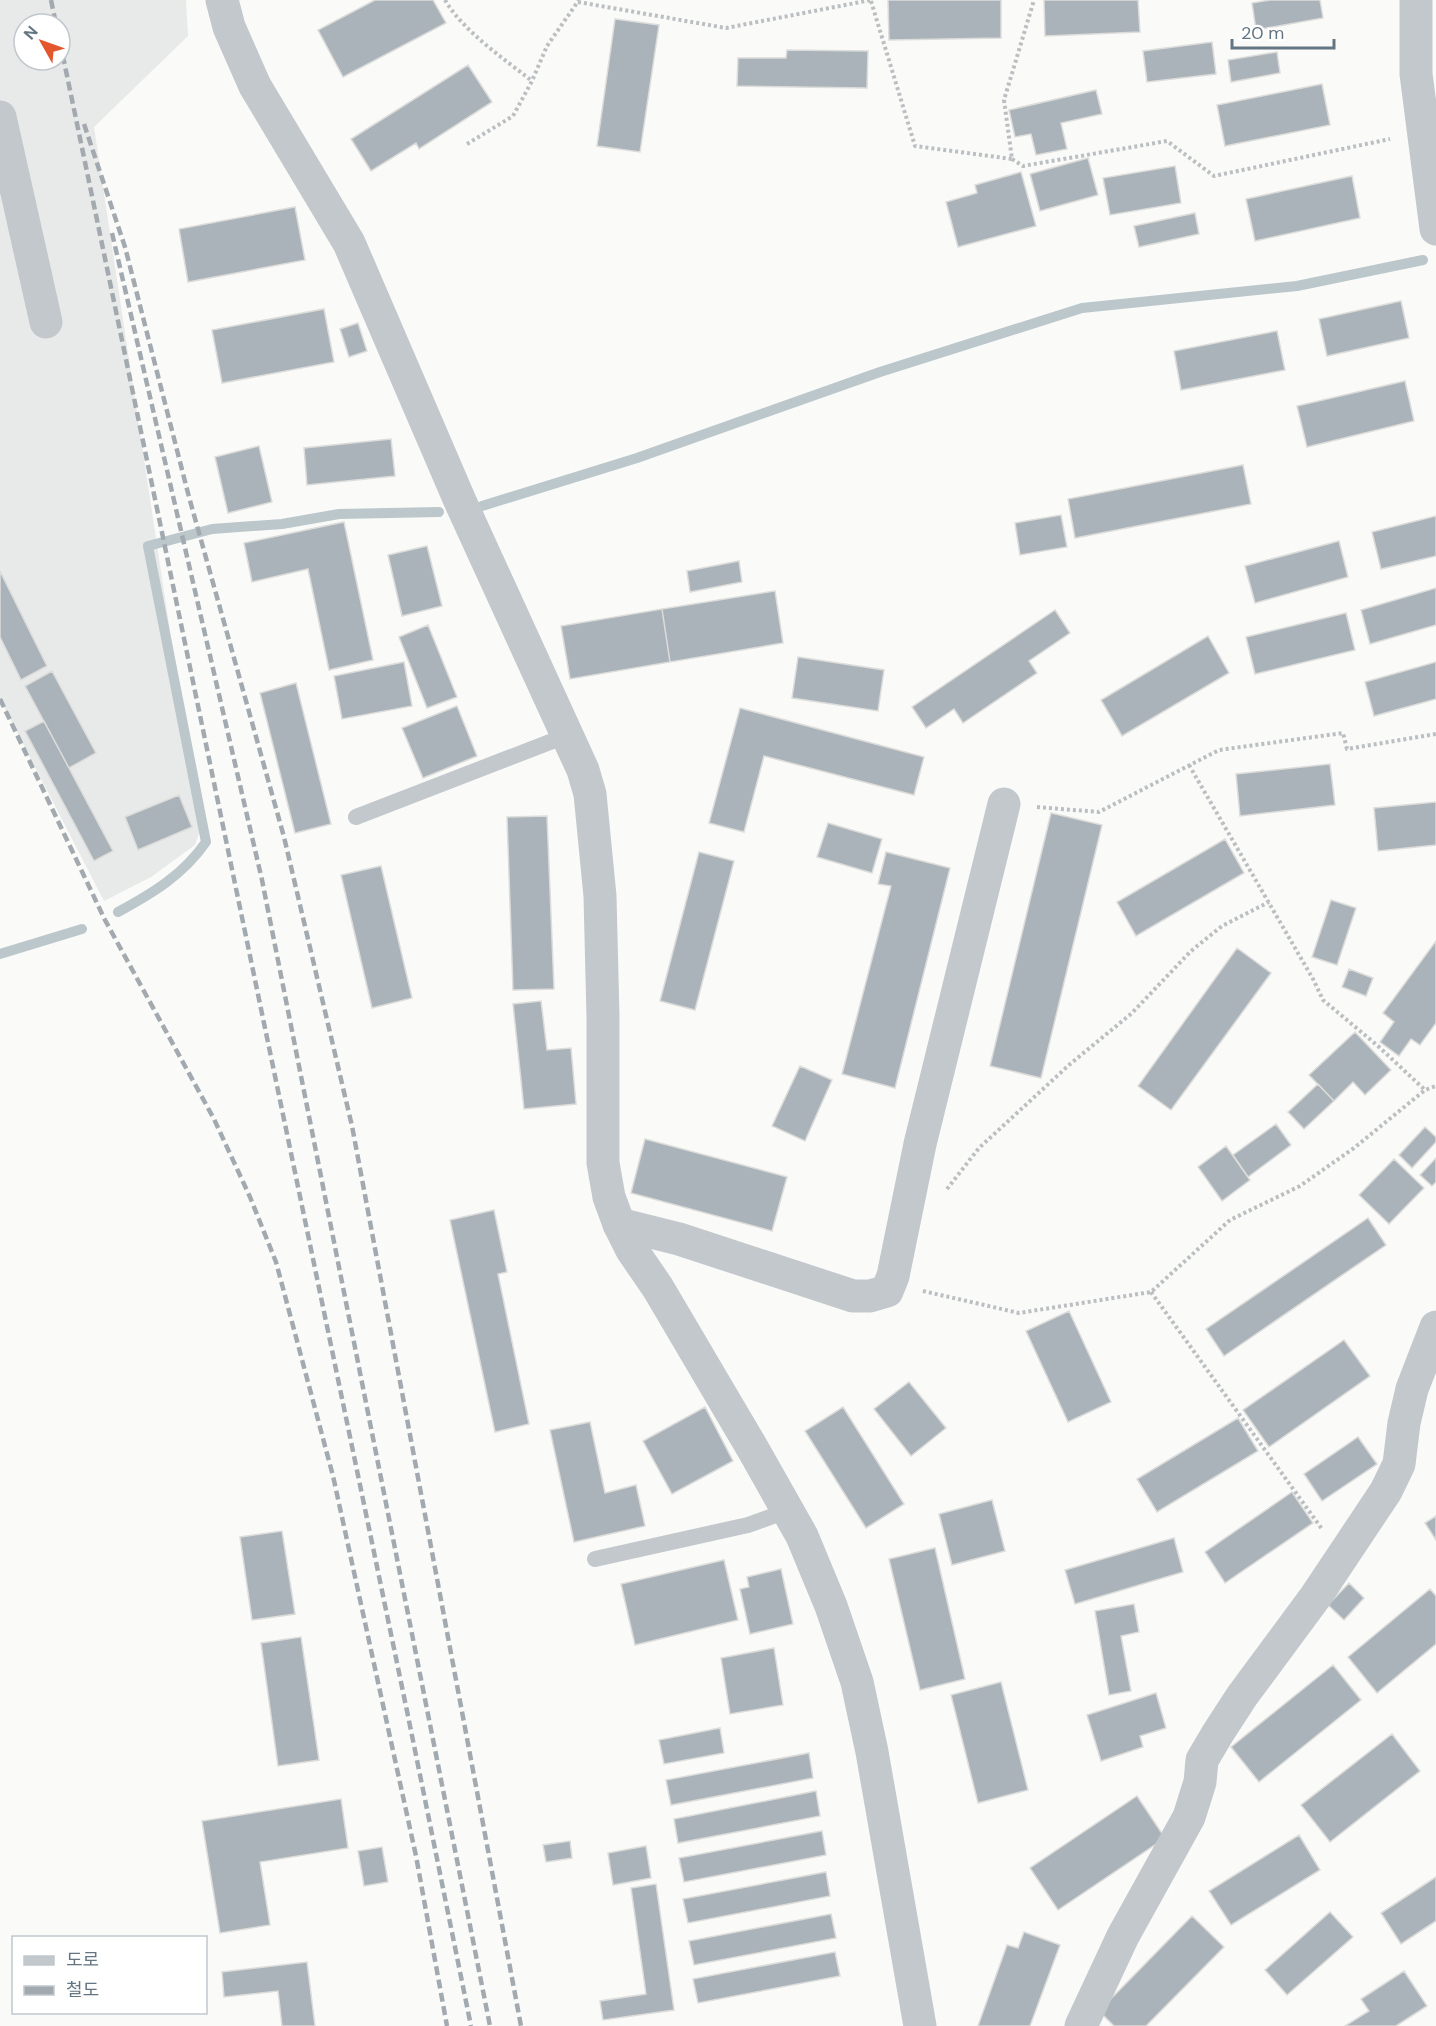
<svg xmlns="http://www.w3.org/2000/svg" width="1436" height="2026" font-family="'DM Sans','Noto Sans KR',sans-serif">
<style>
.built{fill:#e8e9e9;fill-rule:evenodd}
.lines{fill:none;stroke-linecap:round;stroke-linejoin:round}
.stream{stroke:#bbc7cb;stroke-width:10}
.building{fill:#aab3b9;stroke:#dcdcda;stroke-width:1.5}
.path{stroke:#bbbfc2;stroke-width:4;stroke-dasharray:3 3;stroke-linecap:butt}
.service{stroke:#c3c8cc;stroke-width:16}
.minor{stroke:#c3c8cc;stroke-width:33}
.tertiary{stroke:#c3c8cc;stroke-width:33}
.rail{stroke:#a2aab0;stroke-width:4.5;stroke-dasharray:9 4.5;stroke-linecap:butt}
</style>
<rect width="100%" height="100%" fill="#fafaf8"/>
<!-- built -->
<path class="built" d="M0,0H186L188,36L94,127L200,830L195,845L151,877L104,901L0,699ZM24,24H60V60H24Z"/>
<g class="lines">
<!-- stream -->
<path class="stream" d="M482,506L637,458L880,372L1082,308L1297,286L1423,260
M118,912C153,893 183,875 206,842L148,546L212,529L282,524L339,514L439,512
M0,954L82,929"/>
</g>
<!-- building -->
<path class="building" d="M375,0H433L446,23L343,77L318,30Z
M888,0H1001V38L889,40Z
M1044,0H1138L1140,32L1045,36Z
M1270,0H1320L1323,18L1256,30L1252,3Z
M615,19L659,25L640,152L597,146Z
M1212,42L1216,74L1147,82L1143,51Z
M787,50L868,51L867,88L737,86L738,58H786Z
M1277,52L1280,73L1231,82L1228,60Z
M468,65L492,102L419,149L416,143L371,171L351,139Z
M1322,84L1330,125L1225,146L1217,105Z
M1096,90L1102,114L1061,123L1067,149L1036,155L1031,134L1015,137L1009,110Z
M1088,158L1098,195L1040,211L1030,174Z
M1175,166L1181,203L1110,215L1103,178Z
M1021,172L1036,226L958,247L946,202L977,193L975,185Z
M1352,176L1360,218L1255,241L1246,199Z
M295,207L305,260L188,282L179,229Z
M1195,213L1199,234L1139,247L1134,226Z
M1401,301L1409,338L1327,356L1319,319Z
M324,309L334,362L222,383L212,330Z
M358,323L367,351L349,357L340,329Z
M1277,331L1285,370L1181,390L1174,351Z
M1405,381L1414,421L1307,447L1297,406Z
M391,439L395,476L307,485L304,448Z
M259,446L272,502L228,513L215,457Z
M1243,465L1251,504L1075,538L1068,499Z
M1061,515L1067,547L1020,555L1015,523Z
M1436,516V556L1381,569L1372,532Z
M344,522L373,660L329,670L308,569L252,582L244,543Z
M1339,541L1348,577L1255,603L1245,566Z
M427,546L442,606L402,616L388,555Z
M739,561L742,582L690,592L687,571Z
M0,571L47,666L21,680L0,637Z
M1436,588V625L1370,644L1361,610Z
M775,591L783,643L670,662L662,609Z
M662,609L670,662L570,679L561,626Z
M1055,610L1070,633L1029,661L1037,673L963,723L954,709L926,728L912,707Z
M1346,613L1355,650L1255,674L1246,637Z
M428,625L457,697L427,708L399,637Z
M1208,636L1229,673L1122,736L1101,700Z
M798,657L884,670L878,711L792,698Z
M404,662L412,706L342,719L334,676Z
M1436,662V699L1374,716L1365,682Z
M52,671L96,753L69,768L25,686Z
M296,683L331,824L295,833L260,693Z
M457,706L477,756L423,778L402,728Z
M740,708L924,757L914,795L764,756L744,832L709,823Z
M44,721L113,851L94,861L25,731Z
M1330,764L1335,805L1240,816L1236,774Z
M179,795L192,827L138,850L125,817Z
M1436,802V845L1378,851L1374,808Z
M1051,813L1102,825L1041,1078L990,1066Z
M547,816L554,989L513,990L507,817Z
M828,823L882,839L872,873L817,857Z
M1225,839L1244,873L1136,936L1117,902Z
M699,852L734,861L695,1010L660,1001Z
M886,852L950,868L895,1088L842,1074L891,886L878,884Z
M381,866L412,998L372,1008L341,875Z
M1331,900L1356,908L1337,965L1312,957Z
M1436,941V1023L1420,1045L1411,1039L1399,1056L1380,1042L1394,1022L1383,1013Z
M1237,948L1271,973L1171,1110L1138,1086Z
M1349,969L1373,978L1366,996L1342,987Z
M541,1001L547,1050L571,1048L576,1104L524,1109L513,1004Z
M1355,1032L1391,1070L1365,1095L1353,1082L1334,1101L1309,1075Z
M800,1066L832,1080L805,1141L772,1126Z
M1318,1084L1334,1101L1304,1129L1288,1112Z
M1276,1124L1291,1145L1248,1177L1233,1155Z
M1425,1127L1436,1137V1142L1412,1168L1399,1155Z
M645,1139L787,1177L772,1231L631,1193Z
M1226,1146L1250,1180L1222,1201L1198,1167Z
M1436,1158V1182L1432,1186L1420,1175Z
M1394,1159L1424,1188L1389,1224L1359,1195Z
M494,1210L507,1272L498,1274L529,1424L495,1432L450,1220Z
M1368,1218L1386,1245L1224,1356L1206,1329Z
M1069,1311L1111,1402L1068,1422L1026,1331Z
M1344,1340L1370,1376L1269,1447L1243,1410Z
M909,1382L946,1428L911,1456L874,1409Z
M705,1407L733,1461L672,1494L643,1441Z
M843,1407L904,1504L866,1528L805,1431Z
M1238,1418L1258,1451L1157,1512L1137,1479Z
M590,1422L605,1493L636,1485L645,1526L574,1542L550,1430Z
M1358,1437L1377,1464L1322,1501L1304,1474Z
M1292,1492L1313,1523L1225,1583L1205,1552Z
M992,1500L1005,1551L952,1565L939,1514Z
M1436,1516V1540L1425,1523Z
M282,1531L295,1614L252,1620L240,1537Z
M1174,1538L1183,1572L1075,1604L1065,1570Z
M935,1548L965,1679L920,1690L889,1559Z
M724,1560L738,1620L635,1645L621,1584Z
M781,1569L793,1624L750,1634L740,1589L749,1587L747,1577Z
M1349,1583L1364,1598L1344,1620L1328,1605Z
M1430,1589L1436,1596V1644L1377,1693L1348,1657Z
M1134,1604L1139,1632L1121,1636L1131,1691L1109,1695L1095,1611Z
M301,1637L319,1760L278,1766L261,1643Z
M774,1648L783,1705L730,1714L721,1658Z
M1333,1665L1361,1700L1259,1782L1231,1747Z
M1001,1682L1028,1790L978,1803L951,1695Z
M1156,1693L1166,1728L1140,1736L1143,1747L1101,1761L1087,1715Z
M720,1728L724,1753L664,1764L659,1740Z
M1392,1734L1420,1771L1330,1842L1301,1805Z
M809,1753L813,1778L671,1805L666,1780Z
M816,1791L820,1816L678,1843L674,1819Z
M1137,1796L1165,1838L1058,1910L1030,1868Z
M341,1799L348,1848L260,1862L270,1925L220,1933L202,1821Z
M822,1831L826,1855L684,1882L679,1858Z
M1299,1835L1320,1870L1231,1925L1209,1891Z
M570,1841L572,1858L546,1862L543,1845Z
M646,1846L651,1878L613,1885L608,1853Z
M382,1847L388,1882L364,1886L358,1851Z
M826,1872L830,1896L688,1923L683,1899Z
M1436,1877V1921L1401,1944L1381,1913Z
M656,1884L674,2010L603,2020L600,2001L646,1994L631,1888Z
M1330,1912L1353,1937L1287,1995L1265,1970Z
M831,1914L836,1938L694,1965L689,1941Z
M1192,1916L1224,1947L1146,2026H1114L1099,2011Z
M1024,1932L1060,1945L1030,2026H978L1007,1945L1018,1948Z
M835,1952L840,1976L698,2003L693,1979Z
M307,1962L315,2026H282L278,1991L224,1997L222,1972Z
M1404,1971L1427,2006L1396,2026H1345L1369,2011L1361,1999Z"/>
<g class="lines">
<!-- path -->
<path class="path" d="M445,0C464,32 503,58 532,81
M871,1L915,146L1012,159L1004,100L1034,0
M578,2L726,28L871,0
M467,144L513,116L532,81L547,46L579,0
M1012,159L1023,166L1167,141L1214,176L1390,139
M1189,765L1313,979L1323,1000L1378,1046L1425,1090
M1037,807L1099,812L1219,750L1343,733L1347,749L1436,734
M947,1189L979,1148L1069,1065L1132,1013L1191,951L1222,926L1269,902
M923,1291L1019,1313L1151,1292L1230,1220L1300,1186L1354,1148L1425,1090L1436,1086
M1151,1292L1322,1529"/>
<!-- service -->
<path class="service" d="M356,817L568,735
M595,1559L748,1525L787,1511"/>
<!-- minor -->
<path class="minor" d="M0,117L46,322
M619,1224L679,1239L853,1296H870L887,1291L893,1276L920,1144L1004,804"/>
<!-- tertiary -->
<path class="tertiary" d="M222,0L229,27L255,86L349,243L460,501L583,770L590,794L600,896L603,1017V1163L609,1197L619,1224L632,1250L658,1288L754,1451L802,1536L831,1606L857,1682L872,1752L920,2026
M1416,0V74L1436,229
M1081,2026L1123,1936L1189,1817L1200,1782L1202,1760L1218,1733L1242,1696L1316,1596L1386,1491L1399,1464L1404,1423L1412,1389L1436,1327"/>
<!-- rail -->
<path class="rail" d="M51,0L56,24
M60,42L407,1711L471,2026
M84,124L125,247L189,497L284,837L352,1126L521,2026
M112,233L262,880L490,2026
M0,699L105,920L214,1119L250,1197L276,1262L333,1476L416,1856L447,2026"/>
</g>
<!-- legend -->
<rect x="12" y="1936" width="195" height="78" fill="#ffffff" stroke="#c1c8cd" stroke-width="1.5"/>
<rect x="24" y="1956" width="30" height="9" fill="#c3c8cc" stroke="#c1c8cd" stroke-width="1.5"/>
<text x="66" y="1966" font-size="18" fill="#657683">도로</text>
<rect x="24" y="1986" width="30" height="9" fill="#a2aab0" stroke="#c1c8cd" stroke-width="1.5"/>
<text x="66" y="1996" font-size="18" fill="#657683">철도</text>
<!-- north arrow -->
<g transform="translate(42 42) rotate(310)"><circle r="28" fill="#ffffff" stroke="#c1c8cd" stroke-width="1.5"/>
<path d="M0-4.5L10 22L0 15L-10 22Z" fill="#e4572e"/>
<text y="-9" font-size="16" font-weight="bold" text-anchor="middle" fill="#657683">N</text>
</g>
<!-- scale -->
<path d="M1232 39v9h102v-9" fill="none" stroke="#657683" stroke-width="3"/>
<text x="1241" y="39" font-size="18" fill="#657683" stroke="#ffffff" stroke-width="4.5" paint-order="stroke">20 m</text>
</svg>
